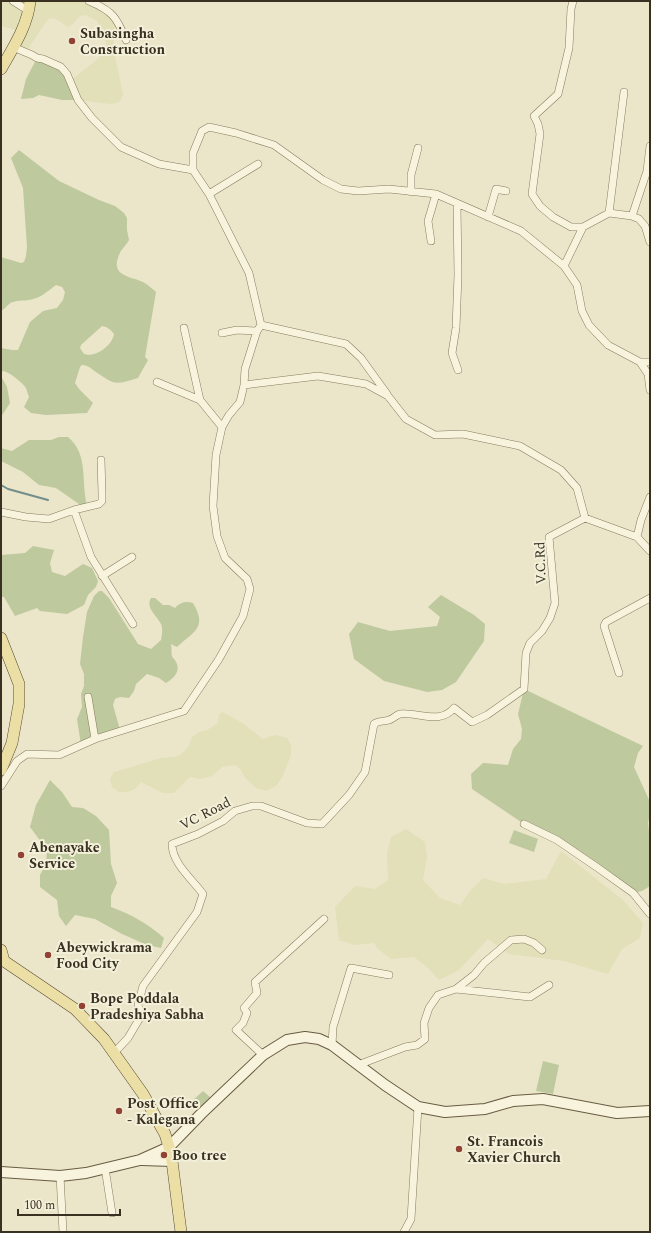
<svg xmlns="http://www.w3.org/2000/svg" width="651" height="1233" font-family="Spectral,serif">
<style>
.farmland{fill:#e1e0b8}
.green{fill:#bec99e;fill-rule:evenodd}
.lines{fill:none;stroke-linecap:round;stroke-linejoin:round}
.stream{stroke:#718e8b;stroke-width:2}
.minor-casing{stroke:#877a60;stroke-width:8}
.secondary-casing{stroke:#695b42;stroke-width:12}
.primary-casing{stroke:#554833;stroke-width:12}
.minor{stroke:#f7f3dd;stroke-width:7}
.secondary{stroke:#f7f3dd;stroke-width:10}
.primary{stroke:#ebdfa6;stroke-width:11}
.poi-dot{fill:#914234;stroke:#f3f0d9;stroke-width:1.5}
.labels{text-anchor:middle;stroke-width:4;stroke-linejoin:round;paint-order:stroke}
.poi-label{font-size:14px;font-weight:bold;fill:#393022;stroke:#f3f0d9;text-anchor:start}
.street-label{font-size:14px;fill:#393022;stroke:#f3f0d9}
</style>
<rect width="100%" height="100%" fill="#ebe6ca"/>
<!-- farmland -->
<path class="farmland" d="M1,1H13L29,11L30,1H89L119,23L115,28L113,47L123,94L121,100L117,103L110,104L78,100L70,81L99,58L103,51L106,44L104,37L97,21L86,15L80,16L73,24L68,27L54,18L48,19L26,52L13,47L21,31L1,26Z
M222,712L241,722L263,739L275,735L287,738L291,745V755L283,776L276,786L266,791L256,788L245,778L241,770L235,765L222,767L212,776L200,779L190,777L174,793H163L141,782L135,789L128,792H119L112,787L110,779L114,772L161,758L174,757L180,755L188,747L192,737L199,732L207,730L218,723L219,715Z
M406,829L425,842L427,857L423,880L440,898L460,905L470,891L483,878L504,884L546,879L561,851L623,900L643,923L640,938L622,949L608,974L564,961L509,954L488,939L459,970L439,980L428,968L414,957L391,959L378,949L374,943L354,945L339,940L335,907L355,886L375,889L388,880L387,854L391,837Z"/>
<!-- green -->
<path class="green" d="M37,58L61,67L78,100H62L39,95L33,98L21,99L26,79Z
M19,150L59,181L99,200L115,206L124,213L127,218V230L129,240C126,246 121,249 119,255C110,276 130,276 143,282C148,285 152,288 156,292L145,357L148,360L138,378C113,386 114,384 93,370C90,367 86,365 82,365L80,367L75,383L79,389L93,403L87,413L46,415L31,413L24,407L29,397C28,394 27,391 26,388C23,383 8,371 3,371L1,372V348L12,350H18L30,322L43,311L57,308L63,300L65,292L62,287L56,285C48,291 39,299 29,300C23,301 19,300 13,302C8,303 7,308 1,311V257L21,263L24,262L26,256L27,247L23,188L11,158ZM102,326C108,327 111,330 114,334C112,346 95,358 84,354L80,348L81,345Z
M1,376L7,387L10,403L1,417Z
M59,437H68C91,456 79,488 89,511L56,488L39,485L23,472L1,461V448L12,451L29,440H51Z
M33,546L54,550L50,563L52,572L65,576L83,564L92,568L98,581L96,587L88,595L84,605L67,614L40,611L37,608L15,616L4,597H1V555L25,553Z
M99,591H102L109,598L138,644L151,649L161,640C162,635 163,628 161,624C157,616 145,608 151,598H155L163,605H169L175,608C180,602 186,601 193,603C208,628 193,632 177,647L171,644C172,648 171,653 172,656C173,659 175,659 176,662C181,671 174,678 166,683L159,678L147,674L136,684L134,691L129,698L120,697L115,699L113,705L120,730L81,745L77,719L82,707L81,694L84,686V674L80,664L83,637L87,612L94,596Z
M441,595L474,615L485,624L484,641L456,682L442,690L427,692L384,681L354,659L349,634L358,622L390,631L437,626L440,617L428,607Z
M524,689L643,746L638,753L634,767L650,802V814L648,823L650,839V886L642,891L633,893L598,868L524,824L472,789L471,774L483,763L508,765L513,749L521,739L522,729L518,714Z
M50,780L62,792L72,807L83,808L96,816L109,830L111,864L117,883L111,896V907C132,915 147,923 164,938L161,948L147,945L122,934L95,919L75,915L66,926L59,916L57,900L40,887V875L46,864L47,850L30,827L36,805Z
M514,830L538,839L534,852L509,843Z
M543,1061L559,1065L553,1094L536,1091Z
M203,1091L211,1098L199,1110L191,1102Z"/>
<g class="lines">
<!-- stream -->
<path class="stream" d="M1,485L8,489L48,500"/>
<!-- minor casing -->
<g class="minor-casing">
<path id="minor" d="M13,1L29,11
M89,1C113,11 117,18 126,40
M573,1L571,9L569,48L558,94L534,116L538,124L540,134L532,194L540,206L553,217L571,227H583
M13,47L32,55L37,58L43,59L61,67L67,74L78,100L92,118L121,147L159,164L193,170V153L202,131L209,127L236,133L274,145L323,180L341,189L358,191L389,189L436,194L521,231L564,266L577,285L582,311L589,325L608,345L640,362L648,374L650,390
M411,192V175L418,148
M209,194L258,164
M457,204L458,275L456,328L452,353L458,370
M609,213L624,92
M632,216L647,171L650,146
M488,217L496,189L506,191
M431,241L428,221L436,194
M564,266L583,227L609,213L632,216L639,219L645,226L650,242
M261,325L346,344L361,358L387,394
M184,328L200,400L222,427
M222,333L237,330L257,331
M640,362H650
M157,382L200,400
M244,385L318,376L366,384L388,396L406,419L435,435L463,434L520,446L561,470L577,488L585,518L637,537L650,551
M74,510L91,557L133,624
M1,512L26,517L49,519L74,510L99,504L102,501V493L101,460
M637,537L641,520L650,497
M102,576L132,557
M619,673L604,626L606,622L650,598
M88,697L95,739
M1,786L17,761L27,754L59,755L95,739L184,711L219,659L243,616L250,589L247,579L225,558L217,536L213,506L216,455L222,427L229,415L240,402L244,385L245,369L257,331L261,325L249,273L209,194L193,170
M524,824L557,840L598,868L633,893L650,914
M456,989L474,975L484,963L511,940L524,939L534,943L542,950
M332,1045L333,1027L351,968L389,975
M114,1053L128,1038L141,1016L138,1005L143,986L197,912L203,894C192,879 172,863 172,844L198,834L223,821L235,811L252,806H261L307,823L322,824L349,795L365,772L374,724C379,720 384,722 389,720C393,719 396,715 400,714C419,712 440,725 454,708L472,722L487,715L524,689L526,653L530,643L542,631L550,618L555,603L549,537L585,518
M263,1055L236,1030L243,1023L247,1013L244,1008L257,993L255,982L324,919
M358,1065L405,1047L417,1045L425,1039L424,1023L429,1008L438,995L456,989L530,997L549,985
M105,1168L112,1213
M60,1176L63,1232
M404,1232L411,1219L418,1107"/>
</g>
<!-- secondary casing -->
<g class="secondary-casing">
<path id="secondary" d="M142,1160L172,1161
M1,1172L60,1176L86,1173L140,1160L169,1147L201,1114L263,1055L287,1040L305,1037L319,1039L332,1045L385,1085L418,1107L445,1112L485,1109L513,1101L543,1099L617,1113L650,1111"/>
</g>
<!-- primary casing -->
<g class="primary-casing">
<path id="primary" d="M1,69C13,48 28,25 30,1
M1,638L19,684V704L12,743L1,770
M1,950L4,961L75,1009L104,1039L143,1094L165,1134L169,1147L172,1161L181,1232"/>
</g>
<!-- minor -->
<use href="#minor" class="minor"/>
<!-- secondary -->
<use href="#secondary" class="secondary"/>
<!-- primary -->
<use href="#primary" class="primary"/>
</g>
<!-- markers -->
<g class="poi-dot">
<circle cx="72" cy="41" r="4"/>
<circle cx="21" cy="855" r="4"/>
<circle cx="48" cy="955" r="4"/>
<circle cx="82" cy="1006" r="4"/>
<circle cx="119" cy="1111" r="4"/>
<circle cx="459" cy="1149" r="4"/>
<circle cx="164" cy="1155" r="4"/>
</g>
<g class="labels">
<!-- poi labels -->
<g class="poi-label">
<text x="80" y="38">Subasingha<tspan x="80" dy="16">Construction</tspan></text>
<text x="29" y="852">Abenayake<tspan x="29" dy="16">Service</tspan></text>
<text x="56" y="952">Abeywickrama<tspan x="56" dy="16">Food City</tspan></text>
<text x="90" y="1003">Bope Poddala<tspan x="90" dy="16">Pradeshiya Sabha</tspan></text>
<text x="127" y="1108">Post Office<tspan x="127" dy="16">- Kalegana</tspan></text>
<text x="467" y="1146">St. Francois<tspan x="467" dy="16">Xavier Church</tspan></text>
<text x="172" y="1160">Boo tree</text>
</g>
<!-- street labels -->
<g class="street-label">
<text transform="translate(540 563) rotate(-92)" y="5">V.C.Rd</text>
<text transform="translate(205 813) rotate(-27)" y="5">VC Road</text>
</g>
</g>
<!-- border -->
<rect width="651" height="1233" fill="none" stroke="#393022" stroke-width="4"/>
<!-- scale -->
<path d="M18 1209v6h102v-6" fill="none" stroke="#393022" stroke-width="2"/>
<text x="24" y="1209" font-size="12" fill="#393022" stroke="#f3f0d9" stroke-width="3" paint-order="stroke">100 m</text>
</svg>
